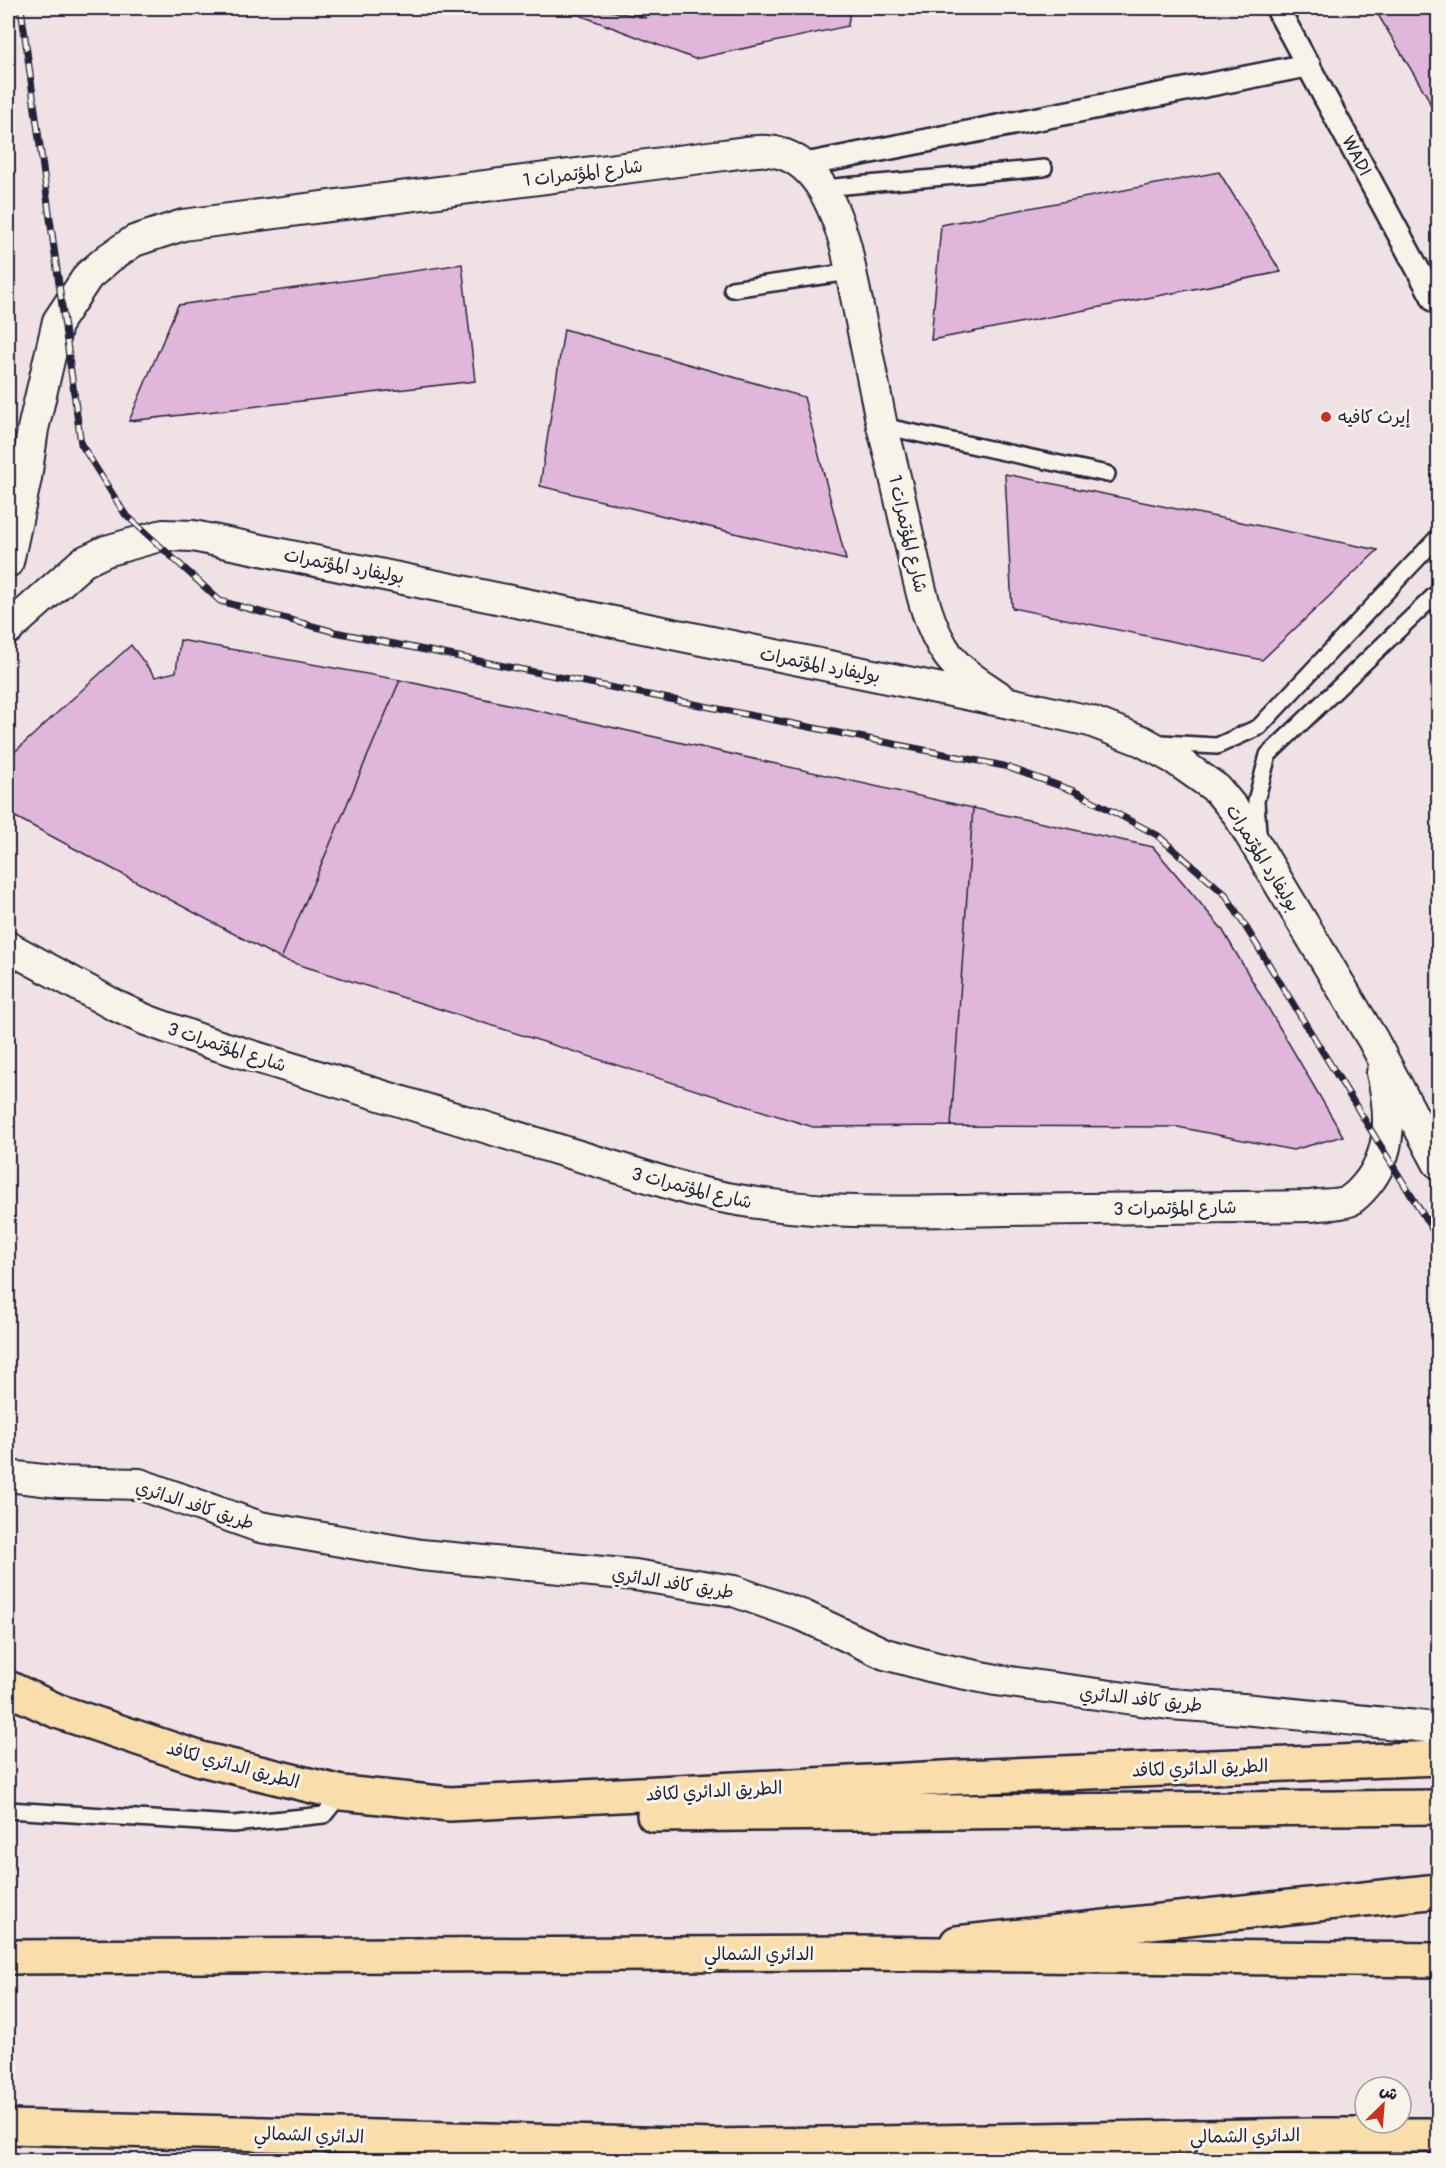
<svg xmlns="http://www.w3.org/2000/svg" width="1446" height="2168" font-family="Pangolin,'Playpen Sans Arabic',sans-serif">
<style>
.building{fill:#e1b6db;stroke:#22223b;stroke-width:1.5}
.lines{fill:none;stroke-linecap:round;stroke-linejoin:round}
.service-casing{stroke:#22223b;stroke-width:20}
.pedestrian-casing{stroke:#22223b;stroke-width:27}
.minor-casing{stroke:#22223b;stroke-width:34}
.primary-casing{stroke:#22223b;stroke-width:38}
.motorway-casing{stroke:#22223b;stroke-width:38}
.service{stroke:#f7f3e8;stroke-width:15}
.pedestrian{stroke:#f7f3e8;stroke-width:22}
.minor{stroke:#f7f3e8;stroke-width:30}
.primary{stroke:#f9ddab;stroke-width:33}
.motorway{stroke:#f9ddab;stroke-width:33}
.rail-casing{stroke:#22223b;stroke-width:7}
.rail{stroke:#f7f3e8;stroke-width:4.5;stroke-dasharray:14;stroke-linecap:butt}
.poi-dot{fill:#c8321e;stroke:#f7f3e8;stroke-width:2}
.labels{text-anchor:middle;stroke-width:6;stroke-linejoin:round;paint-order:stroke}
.street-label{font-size:18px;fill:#22223b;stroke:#f7f3e8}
.poi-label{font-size:18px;fill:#22223b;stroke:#f7f3e8;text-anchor:start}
</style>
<rect width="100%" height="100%" fill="#f0e1e4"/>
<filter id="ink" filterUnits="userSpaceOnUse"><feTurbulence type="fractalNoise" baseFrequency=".0167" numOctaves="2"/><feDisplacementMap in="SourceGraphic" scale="12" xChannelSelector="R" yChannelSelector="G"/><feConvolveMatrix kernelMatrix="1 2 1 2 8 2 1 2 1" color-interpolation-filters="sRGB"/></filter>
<g filter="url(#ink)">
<!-- building -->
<path class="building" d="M561,8H596L646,18L623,8H850L848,26L695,59Z
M1374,8H1438V124L1427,96Z
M1219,172L1281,272L931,340L941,225Z
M462,264L475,381L129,421L178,305Z
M564,329L804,397L846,560L540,486Z
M1005,474L1378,550L1262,660L1012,608Z
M180,640L400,680L281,959L8,813V758L131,645L155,677L176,672Z
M400,680L973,808L951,1126L813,1127L281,959Z
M973,808L1153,847L1222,929L1343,1136L1293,1150L1178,1127L951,1126Z"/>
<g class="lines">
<!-- service casing -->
<g class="service-casing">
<path id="service" d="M823,188L1044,168
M732,289L850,272
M882,426L1107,474
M1161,743L1217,746L1259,727L1438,537
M1258,833L1256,801L1268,755L1438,592
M8,1810L233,1824L324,1815L342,1793"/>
</g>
<!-- pedestrian casing -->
<g class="pedestrian-casing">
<g id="pedestrian">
<path id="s1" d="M1277,8L1435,301L1438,303"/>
<path d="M803,165L1309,65"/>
</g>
</g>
<!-- minor casing -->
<g class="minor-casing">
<path id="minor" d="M8,562L26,478L33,429L58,321L88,276L109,258L134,241L183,225L724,155C742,153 762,148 779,153C819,163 836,212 846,247L882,426C894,467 902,510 912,552C920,587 927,625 948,655C961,673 981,684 998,696
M8,629L83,562L106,551L163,535L193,536L1005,702L1090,721L1142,741L1176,760L1217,789L1237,813L1373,1040L1438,1163
M8,947L114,1005L146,1020L210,1043L687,1189C793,1217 899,1212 1007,1210C1109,1209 1210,1207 1311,1206C1322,1204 1339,1205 1349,1201C1355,1197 1362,1190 1366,1185C1393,1153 1391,1112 1382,1073
M8,1476L60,1482L139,1484L260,1527L421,1555L635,1575L734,1591L804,1616L885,1654L937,1668L996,1680L1169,1704L1243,1709L1438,1728"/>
</g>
<!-- primary casing -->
<g class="primary-casing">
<path id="primary" d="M8,1688L57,1711L201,1759L342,1793L450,1804L962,1777L1438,1758
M654,1815L1438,1807
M957,1943L1438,1891"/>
</g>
<!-- motorway casing -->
<g class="motorway-casing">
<path id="motorway" d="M8,1957L855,1953L1438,1960
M8,2127L715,2146L1308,2135H1438"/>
</g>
<!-- service -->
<use href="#service" class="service"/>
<!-- pedestrian -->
<use href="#pedestrian" class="pedestrian"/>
<!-- minor -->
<use href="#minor" class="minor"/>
<!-- primary -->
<use href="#primary" class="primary"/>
<!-- motorway -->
<use href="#motorway" class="motorway"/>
<!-- rail casing -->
<g class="rail-casing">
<path id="rail" d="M21,8L81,444L125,514L220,601L335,632L1004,766L1074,791L1157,835L1226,895L1438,1239"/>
</g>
<!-- rail -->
<use href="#rail" class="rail"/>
</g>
</g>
<!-- markers -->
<circle class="poi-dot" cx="1326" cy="417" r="6"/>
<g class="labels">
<!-- street labels -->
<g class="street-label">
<text dy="6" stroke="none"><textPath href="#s1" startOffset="168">WADI</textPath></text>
<text transform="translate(583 173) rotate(-7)" y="6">شارع المؤتمرات 1</text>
<text transform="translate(908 534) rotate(77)" y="6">شارع المؤتمرات 1</text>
<text transform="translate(344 566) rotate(11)" y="6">بوليفارد المؤتمرات</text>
<text transform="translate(820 665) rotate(11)" y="6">بوليفارد المؤتمرات</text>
<text transform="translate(1263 858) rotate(58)" y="6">بوليفارد المؤتمرات</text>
<text transform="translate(227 1047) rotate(18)" y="6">شارع المؤتمرات 3</text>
<text transform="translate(692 1188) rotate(14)" y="6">شارع المؤتمرات 3</text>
<text transform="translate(1175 1208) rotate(-1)" y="6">شارع المؤتمرات 3</text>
<text transform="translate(195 1505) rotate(18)" y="6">طريق كافد الدائري</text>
<text transform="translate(673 1583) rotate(9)" y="6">طريق كافد الدائري</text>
<text transform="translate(1141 1699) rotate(6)" y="6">طريق كافد الدائري</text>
<text transform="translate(233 1765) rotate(15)" y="6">الطريق الدائري لكافد</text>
<text transform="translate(1200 1768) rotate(-2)" y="6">الطريق الدائري لكافد</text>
<text transform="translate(714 1791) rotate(-3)" y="6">الطريق الدائري لكافد</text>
<text x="759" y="1960">الدائري الشمالي</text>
<text transform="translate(309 2135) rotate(2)" y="6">الدائري الشمالي</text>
<text transform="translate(1245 2136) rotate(-1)" y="6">الدائري الشمالي</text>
</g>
<!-- poi labels -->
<g class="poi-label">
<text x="1338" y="423">إيرث كافيه</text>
</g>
</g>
<!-- margin -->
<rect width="1446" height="2168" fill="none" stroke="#f7f3e8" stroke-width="30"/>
<rect x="15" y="15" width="1416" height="2138" fill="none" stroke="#22223b" stroke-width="2" filter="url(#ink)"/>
<!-- north arrow -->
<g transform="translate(1383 2105) rotate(25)"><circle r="28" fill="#f7f3e8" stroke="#a29fa3" stroke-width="1.5"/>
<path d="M0-4.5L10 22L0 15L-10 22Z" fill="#c8321e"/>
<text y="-9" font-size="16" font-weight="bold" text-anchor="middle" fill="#22223b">ش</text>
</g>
</svg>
